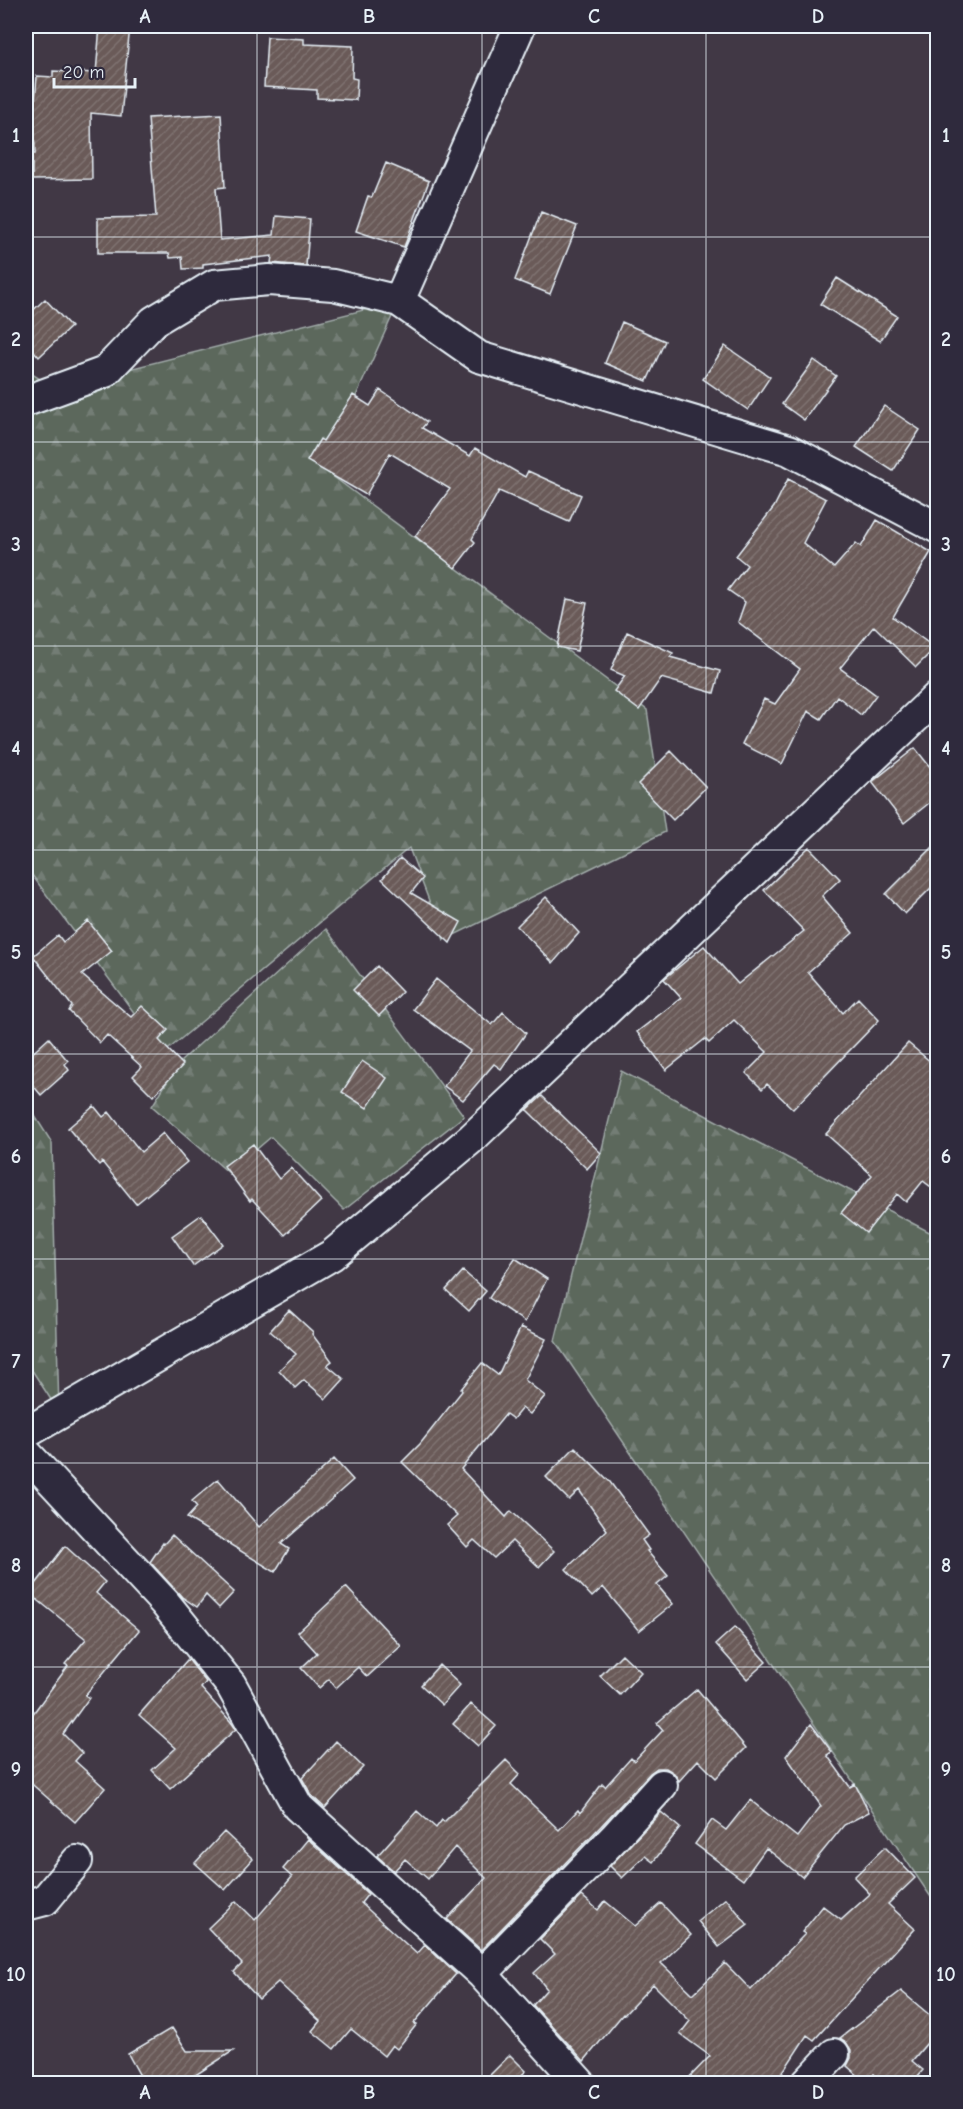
<svg xmlns="http://www.w3.org/2000/svg" width="963" height="2109" font-family="'Comic Neue',sans-serif">
<style>
.forest{fill:url(#forest-firs);stroke:#a2acaa;stroke-width:1.5}
.building{fill:url(#building-hatch);stroke:#e8f1f8;stroke-width:1.5}
.lines{fill:none;stroke-linecap:round;stroke-linejoin:round}
.minor-casing{stroke:#e8f1f8;stroke-width:34}
.minor{stroke:#2f2a3d;stroke-width:30}
.grid{fill:none;stroke:#e8f1f8;stroke-width:1.5;stroke-opacity:0.55}
.neatline{fill:none;stroke:#e8f1f8;stroke-width:2}
.grid-label{font-size:20px;text-anchor:middle;font-weight:bold;fill:#e8f1f8}
</style>
<defs>
<pattern id="forest-firs" width="22" height="20" patternUnits="userSpaceOnUse" patternTransform="scale(1.5)"><rect width="22" height="20" fill="#5b675c"/><path d="M5 1l3.5 6h-7zM16 11l3.5 6h-7z" fill="#737d74"/></pattern>
<pattern id="building-hatch" width="6" height="6" patternUnits="userSpaceOnUse" patternTransform="scale(1.5)"><rect width="6" height="6" fill="#6a5a58"/><path d="M-1 1l2-2M0 6l6-6M5 7l2-2" fill="none" stroke="#7f7271"/></pattern>
</defs>
<rect width="100%" height="100%" fill="#413845"/>
<filter id="ink" filterUnits="userSpaceOnUse"><feTurbulence type="fractalNoise" baseFrequency=".0167" numOctaves="2"/><feDisplacementMap in="SourceGraphic" scale="12" xChannelSelector="R" yChannelSelector="G"/><feConvolveMatrix kernelMatrix="1 2 1 2 8 2 1 2 1" color-interpolation-filters="sRGB"/></filter>
<g filter="url(#ink)">
<!-- forest -->
<path class="forest" d="M399,301L323,469L647,710L665,832L444,940L409,848L164,1053L26,867V370L54,388Z
M326,929L464,1116L344,1210L271,1137L229,1173L152,1106L179,1063Z
M621,1071L937,1236V1906L555,1341Z
M26,1102L52,1143L59,1412L26,1361Z"/>
<!-- building -->
<path class="building" d="M100,26H130L121,116L91,113L92,179L32,180V154H35L34,114L37,76L53,77V71L96,73Z
M267,37L304,39V44L353,46L352,78L357,79L356,100L317,98V90L264,87Z
M221,114L225,187L216,188L220,240L274,235L276,216L310,219L306,266L271,263L272,256L203,264V268L183,269L182,257L170,258L169,253H98V218L156,217L148,118Z
M386,163L429,181L404,247L356,231L368,196L372,197Z
M541,212L577,226L550,294L515,280Z
M837,278L897,316L880,341L820,304Z
M45,299L71,327L39,357L26,342V317Z
M622,322L665,341L647,381L605,363Z
M725,346L770,377L748,410L703,379Z
M814,360L836,376L804,420L782,404Z
M380,390L427,422L422,428L470,456L475,448L525,477L528,471L581,495L569,522L499,491L472,539L475,542L455,568L415,536L450,489L390,453L366,495L307,461L320,439L323,441L353,395L370,406Z
M884,406L920,430L893,471L856,447Z
M788,479L826,499L803,543L834,568L856,543L861,547L877,520L931,552L893,617L935,648L916,667L874,626L840,668L876,695L861,715L837,696L821,719L808,711L782,764L742,744L764,699L775,704L800,669L738,622L745,602L728,590L747,565L736,556L774,507Z
M567,599L587,603L577,651L557,647Z
M627,632L673,653L670,657L720,671L714,693L661,678L639,710L614,691L625,676L611,670Z
M915,748L938,777V796L904,823L872,782Z
M671,751L706,787L673,820L638,784Z
M938,842V881L905,914L886,894Z
M809,847L840,879L822,896L853,933L808,972L843,1013L858,998L879,1020L793,1109L767,1084L762,1089L746,1073L767,1052L734,1020L709,1043L705,1039L666,1070L637,1032L681,998L664,979L704,946L738,984L804,931L764,890Z
M400,858L423,878L411,893L461,922L450,943L382,879Z
M546,897L579,933L553,963L517,926Z
M88,921L112,951L82,975L131,1017L142,1006L168,1030L159,1040L183,1065L153,1096L133,1076L142,1067L107,1035L100,1043L69,1011L72,1006L33,956L58,935L63,942Z
M377,966L402,992L379,1016L353,990Z
M436,979L492,1025L503,1012L526,1033L501,1069L494,1064L463,1100L444,1086L470,1051L413,1009Z
M49,1038L68,1061L65,1064L69,1070L41,1095L26,1077V1059Z
M908,1043L938,1068V1192L923,1181L906,1202L897,1194L866,1233L841,1213L872,1175L826,1134Z
M362,1061L387,1078L367,1108L342,1092Z
M542,1096L601,1153L587,1169L527,1110Z
M94,1106L103,1117L109,1112L141,1152L163,1133L187,1162L136,1204L102,1162L99,1165L68,1128Z
M253,1144L279,1179L291,1168L321,1201L285,1235L252,1199L250,1201L224,1166Z
M201,1215L223,1244L193,1266L172,1236Z
M515,1258L547,1279L525,1322L489,1298Z
M463,1271L486,1291L469,1311L446,1290Z
M289,1310L313,1332L312,1334L332,1361L327,1365L344,1379L326,1399L304,1380L295,1388L279,1370L296,1354L270,1331Z
M521,1327L546,1339L525,1380L545,1396L530,1414L522,1408L513,1419L506,1414L461,1469L506,1517L511,1511L554,1551L539,1567L512,1541L494,1558L474,1540L467,1547L447,1525L457,1516L402,1462L420,1444L462,1391L461,1389L482,1363L498,1375Z
M575,1447L610,1482L649,1535L642,1540L649,1550L647,1551L668,1576L657,1585L673,1604L639,1631L603,1587L592,1597L566,1569L607,1530L579,1490L569,1500L546,1477Z
M334,1459L353,1480L281,1544L289,1549L275,1572L187,1518L197,1507L192,1501L218,1479L259,1527Z
M172,1535L234,1592L219,1608L206,1595L197,1607L182,1597L150,1562L163,1543L164,1544Z
M65,1546L105,1582L96,1593L139,1630L85,1695L89,1698L63,1734L82,1753L75,1761L105,1788L75,1822L26,1779V1723L68,1666L65,1664L86,1639L29,1593Z
M346,1587L401,1646L367,1677L358,1667L336,1688L329,1679L319,1688L301,1668L317,1653L298,1632Z
M735,1627L766,1662L747,1679L716,1644Z
M622,1654L641,1672L620,1695L600,1676Z
M188,1659L206,1682L201,1688L231,1722L236,1729L170,1789L152,1770L176,1748L139,1715Z
M439,1665L460,1685L442,1705L421,1685Z
M697,1689L746,1748L716,1778L698,1760L679,1781L674,1773L666,1768H657L650,1773L601,1826L481,1950L447,1919L486,1878L455,1847L428,1879L405,1859L394,1871L377,1856L417,1811L436,1828L442,1820L444,1822L506,1760L520,1774L511,1784L559,1830L578,1810L580,1813L602,1784L605,1787L631,1758L634,1761L663,1730L657,1723Z
M471,1704L496,1726L478,1746L453,1724Z
M811,1724L832,1752L827,1755L850,1787L855,1784L869,1812L844,1825L802,1877L766,1848L743,1880L695,1844L712,1820L726,1830L750,1800L797,1837L821,1806L786,1756Z
M336,1741L363,1767L325,1808L312,1796L302,1778Z
M661,1812L680,1828L653,1862L645,1856L622,1878L610,1866Z
M224,1832L253,1859L225,1890L195,1863Z
M308,1839L368,1894L361,1903L417,1954L425,1945L456,1974L414,2023L417,2024L397,2049L392,2045L384,2056L351,2029L334,2049L312,2031L320,2021L278,1982L259,1999L234,1972L242,1964L208,1928L236,1901L255,1920L292,1877L283,1869Z
M885,1847L915,1878L888,1904L915,1929L814,2040L807,2035L775,2084H683L710,2056L680,2034L690,2021L653,1984L624,2015L623,2014L584,2061L533,2005L547,1989L534,1973L555,1954L540,1939L582,1896L598,1910L605,1901L635,1926L661,1903L691,1935L661,1963L693,1994L725,1963L751,1990L805,1934L802,1932L823,1906L841,1920L870,1894L854,1877Z
M726,1898L748,1925L719,1947L698,1921Z
M901,1991L938,2022V2030L912,2061L923,2070L911,2084H884L874,2074L867,2083L847,2066L851,2058V2050L846,2042L840,2038Z
M172,2028L187,2051H233L183,2083H144L128,2054Z
M510,2055L526,2071L512,2084H481Z"/>
<g class="lines">
<!-- minor casing -->
<g class="minor-casing">
<path id="minor" d="M399,301L520,26
M26,401L105,372L154,321L214,285L269,280L333,285L399,301L479,357L789,450L938,528
M26,1433L332,1255L472,1138L938,696
M26,1453L165,1603L231,1685L298,1807L482,1974L581,2084
M26,1905L45,1900L77,1861
M482,1974L614,1838L662,1785
M806,2084L834,2054"/>
</g>
<!-- minor -->
<use href="#minor" class="minor"/>
</g>
</g>
<!-- grid -->
<path class="grid" d="M257,26V2084M482,26V2084M706,26V2084M26,237H938M26,442H938M26,646H938M26,850H938M26,1054H938M26,1259H938M26,1463H938M26,1667H938M26,1872H938"/>
<!-- margin -->
<rect width="963" height="2109" fill="none" stroke="#2f2a3d" stroke-width="66"/>
<!-- scale -->
<path d="M54 78v9h81v-9" fill="none" stroke="#e8f1f8" stroke-width="3"/>
<text x="63" y="78" font-size="18" fill="#e8f1f8" stroke="#2f2a3d" stroke-width="4.5" paint-order="stroke">20 m</text>
<rect x="33" y="33" width="897" height="2043" class="neatline"/>
<g class="grid-label">
<text x="145" y="23">A</text>
<text x="369" y="23">B</text>
<text x="594" y="23">C</text>
<text x="818" y="23">D</text>
<text x="16" y="142">1</text>
<text x="946" y="142">1</text>
<text x="16" y="346">2</text>
<text x="946" y="346">2</text>
<text x="16" y="551">3</text>
<text x="946" y="551">3</text>
<text x="16" y="755">4</text>
<text x="946" y="755">4</text>
<text x="16" y="959">5</text>
<text x="946" y="959">5</text>
<text x="16" y="1163">6</text>
<text x="946" y="1163">6</text>
<text x="16" y="1368">7</text>
<text x="946" y="1368">7</text>
<text x="16" y="1572">8</text>
<text x="946" y="1572">8</text>
<text x="16" y="1776">9</text>
<text x="946" y="1776">9</text>
<text x="16" y="1981">10</text>
<text x="946" y="1981">10</text>
<text x="145" y="2099">A</text>
<text x="369" y="2099">B</text>
<text x="594" y="2099">C</text>
<text x="818" y="2099">D</text>
</g>
</svg>
